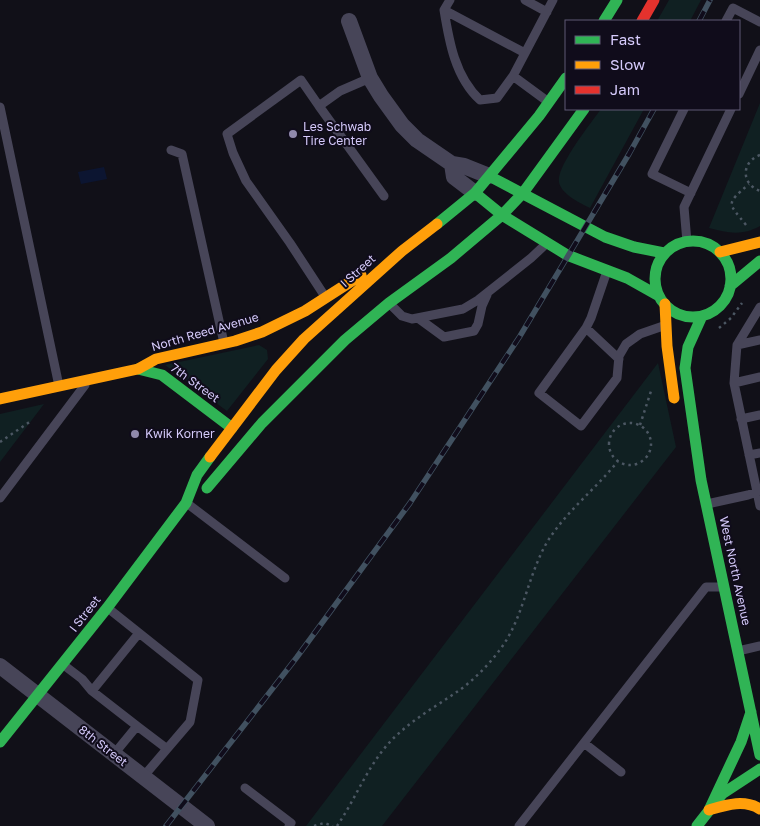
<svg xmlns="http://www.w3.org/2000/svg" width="760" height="826" font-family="'Golos Text',sans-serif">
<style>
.green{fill:#102022}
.water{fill:#0c1531}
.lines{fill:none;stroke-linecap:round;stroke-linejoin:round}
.path{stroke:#4c5763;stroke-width:2.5;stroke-dasharray:2.5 4;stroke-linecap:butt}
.lane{stroke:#474558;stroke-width:9}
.street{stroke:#474558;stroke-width:16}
.fast{stroke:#30b455;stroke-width:11}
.slow{stroke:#ff9f0a;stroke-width:11}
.jam{stroke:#e5322d;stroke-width:11}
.rail-casing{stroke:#415160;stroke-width:5.5}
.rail{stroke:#100c1b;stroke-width:4;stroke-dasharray:11;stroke-linecap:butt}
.poi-dot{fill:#9089ac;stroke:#100c1b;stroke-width:2}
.labels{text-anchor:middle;stroke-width:4;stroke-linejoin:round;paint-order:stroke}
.poi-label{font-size:12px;fill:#d5cafb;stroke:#100c1b;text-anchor:start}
.street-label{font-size:12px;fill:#d5cafb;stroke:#100c1b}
</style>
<rect width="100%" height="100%" fill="#111018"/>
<!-- green -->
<path class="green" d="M669,0H701L690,21H657Z
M760,103V226C742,236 728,233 709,228Z
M601,109H644L590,208C580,203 561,194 559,182C556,167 591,123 601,109Z
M259,345L267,350L268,359L227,411L165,365Z
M658,363L676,447L382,826H306Z
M44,404L0,462V414Z"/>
<!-- water -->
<path class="water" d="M104,167L107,179L81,184L78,172Z"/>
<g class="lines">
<!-- path -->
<path class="path" d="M760,155C741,162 741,184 760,191
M746,225C728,202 725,205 749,184
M719,328L731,318L742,303
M609 444a21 21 0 1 1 42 0a21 21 0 1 1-42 0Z
M640,425L652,388
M0,442L31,421
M314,826L324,823L333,826
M337,826C357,797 370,759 397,735C416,717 440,704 461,689C476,678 488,665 499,651C523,620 527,578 546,544C564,513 595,490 618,461"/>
<!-- lane -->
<path class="lane" d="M450,0L444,10C449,41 455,77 480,100L497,98L513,76
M525,0L547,12
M444,10L525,53
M726,21L733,8L760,22
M739,94L760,50
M547,101L513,76L553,0
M319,106L384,196
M0,107L59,386
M684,109L652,174L691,193
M171,150L182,154L224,343
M687,242L684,207L731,109
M607,271L591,318L586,328L539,393L581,426L617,378L619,356L626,344L640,334L666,325
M326,298L290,243L246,181L233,153L227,134L301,80L319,106L340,91L370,78
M391,305L402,316L412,319L463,309L478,300L531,258L547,243
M760,307L737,345L734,383L760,506
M418,318L444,337L474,331L478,324L482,306L487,295
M586,328L619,359
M737,345L760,340
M734,383L760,377
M741,419L760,415
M749,455L760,453
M0,498L85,385
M188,504L285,578
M707,504L748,495L760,491
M109,609L198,680L190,722L143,777
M738,651L760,646
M65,666L82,679L92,691L139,633
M92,691L137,726
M584,743L621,772
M114,754L137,726L166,748
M245,788L291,823L289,826
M519,826L706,587H722"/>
<!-- street -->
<path class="street" d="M349,21L370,78L381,96L402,125L417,140L452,164L464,166L489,176
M452,164L454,177L475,193
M0,666L207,826"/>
<!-- fast -->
<path class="fast" d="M604,21L617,0
M489,176L605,237L634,247L664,253
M475,193L502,215L567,255L627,278L659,296
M437,224L475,193L539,116L566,78
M655 279a38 38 0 1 1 76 0a38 38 0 1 1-76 0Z
M730,286L760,261
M702,316L688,347L685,368L701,480L760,755
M138,369L162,375L232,428
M207,488L262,423L345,340L389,303L451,258L502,215L523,193L584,109
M0,742L107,608L186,503L197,475L210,457
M709,810L741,742L751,712
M697,826L722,794L760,769"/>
<!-- slow -->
<path class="slow" d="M720,252L760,242
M665,304L667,346L674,398
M0,399L138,369L156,359L235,341L262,332L305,311L361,275
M210,457L276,370L304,339L402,251L437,224
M709,810C726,805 744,799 760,809"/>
<!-- jam -->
<path class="jam" d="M642,21L654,0"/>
<!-- rail casing -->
<g class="rail-casing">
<path id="rail" d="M699,21L710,0
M166,826L297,657L410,503L520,336L629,154L654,109"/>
</g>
<!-- rail -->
<use href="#rail" class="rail"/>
</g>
<!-- markers -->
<g class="poi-dot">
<circle cx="293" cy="134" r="5"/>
<circle cx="135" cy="434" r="5"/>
</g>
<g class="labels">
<!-- poi labels -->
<g class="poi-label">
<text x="303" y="131">Les Schwab<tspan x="303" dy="14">Tire Center</tspan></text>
<text x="145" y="438">Kwik Korner</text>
</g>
<!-- street labels -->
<g class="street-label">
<text transform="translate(358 271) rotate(-42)" y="4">I Street</text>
<text transform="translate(205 332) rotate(-16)" y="4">North Reed Avenue</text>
<text transform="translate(195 383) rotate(36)" y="4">7th Street</text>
<text transform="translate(735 571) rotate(78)" y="4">West North Avenue</text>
<text transform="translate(85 614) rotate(-52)" y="4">I Street</text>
<text transform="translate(103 746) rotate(38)" y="4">8th Street</text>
</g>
</g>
<!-- legend -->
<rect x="565" y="20" width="175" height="90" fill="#100c1b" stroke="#5f5875"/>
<rect x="575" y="36" width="25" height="8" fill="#30b455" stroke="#5f5875"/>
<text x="610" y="45" font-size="15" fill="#d5cafb">Fast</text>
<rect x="575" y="61" width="25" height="8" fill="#ff9f0a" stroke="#5f5875"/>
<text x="610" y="70" font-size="15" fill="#d5cafb">Slow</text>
<rect x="575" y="86" width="25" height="8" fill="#e5322d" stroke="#5f5875"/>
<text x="610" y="95" font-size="15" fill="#d5cafb">Jam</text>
</svg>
